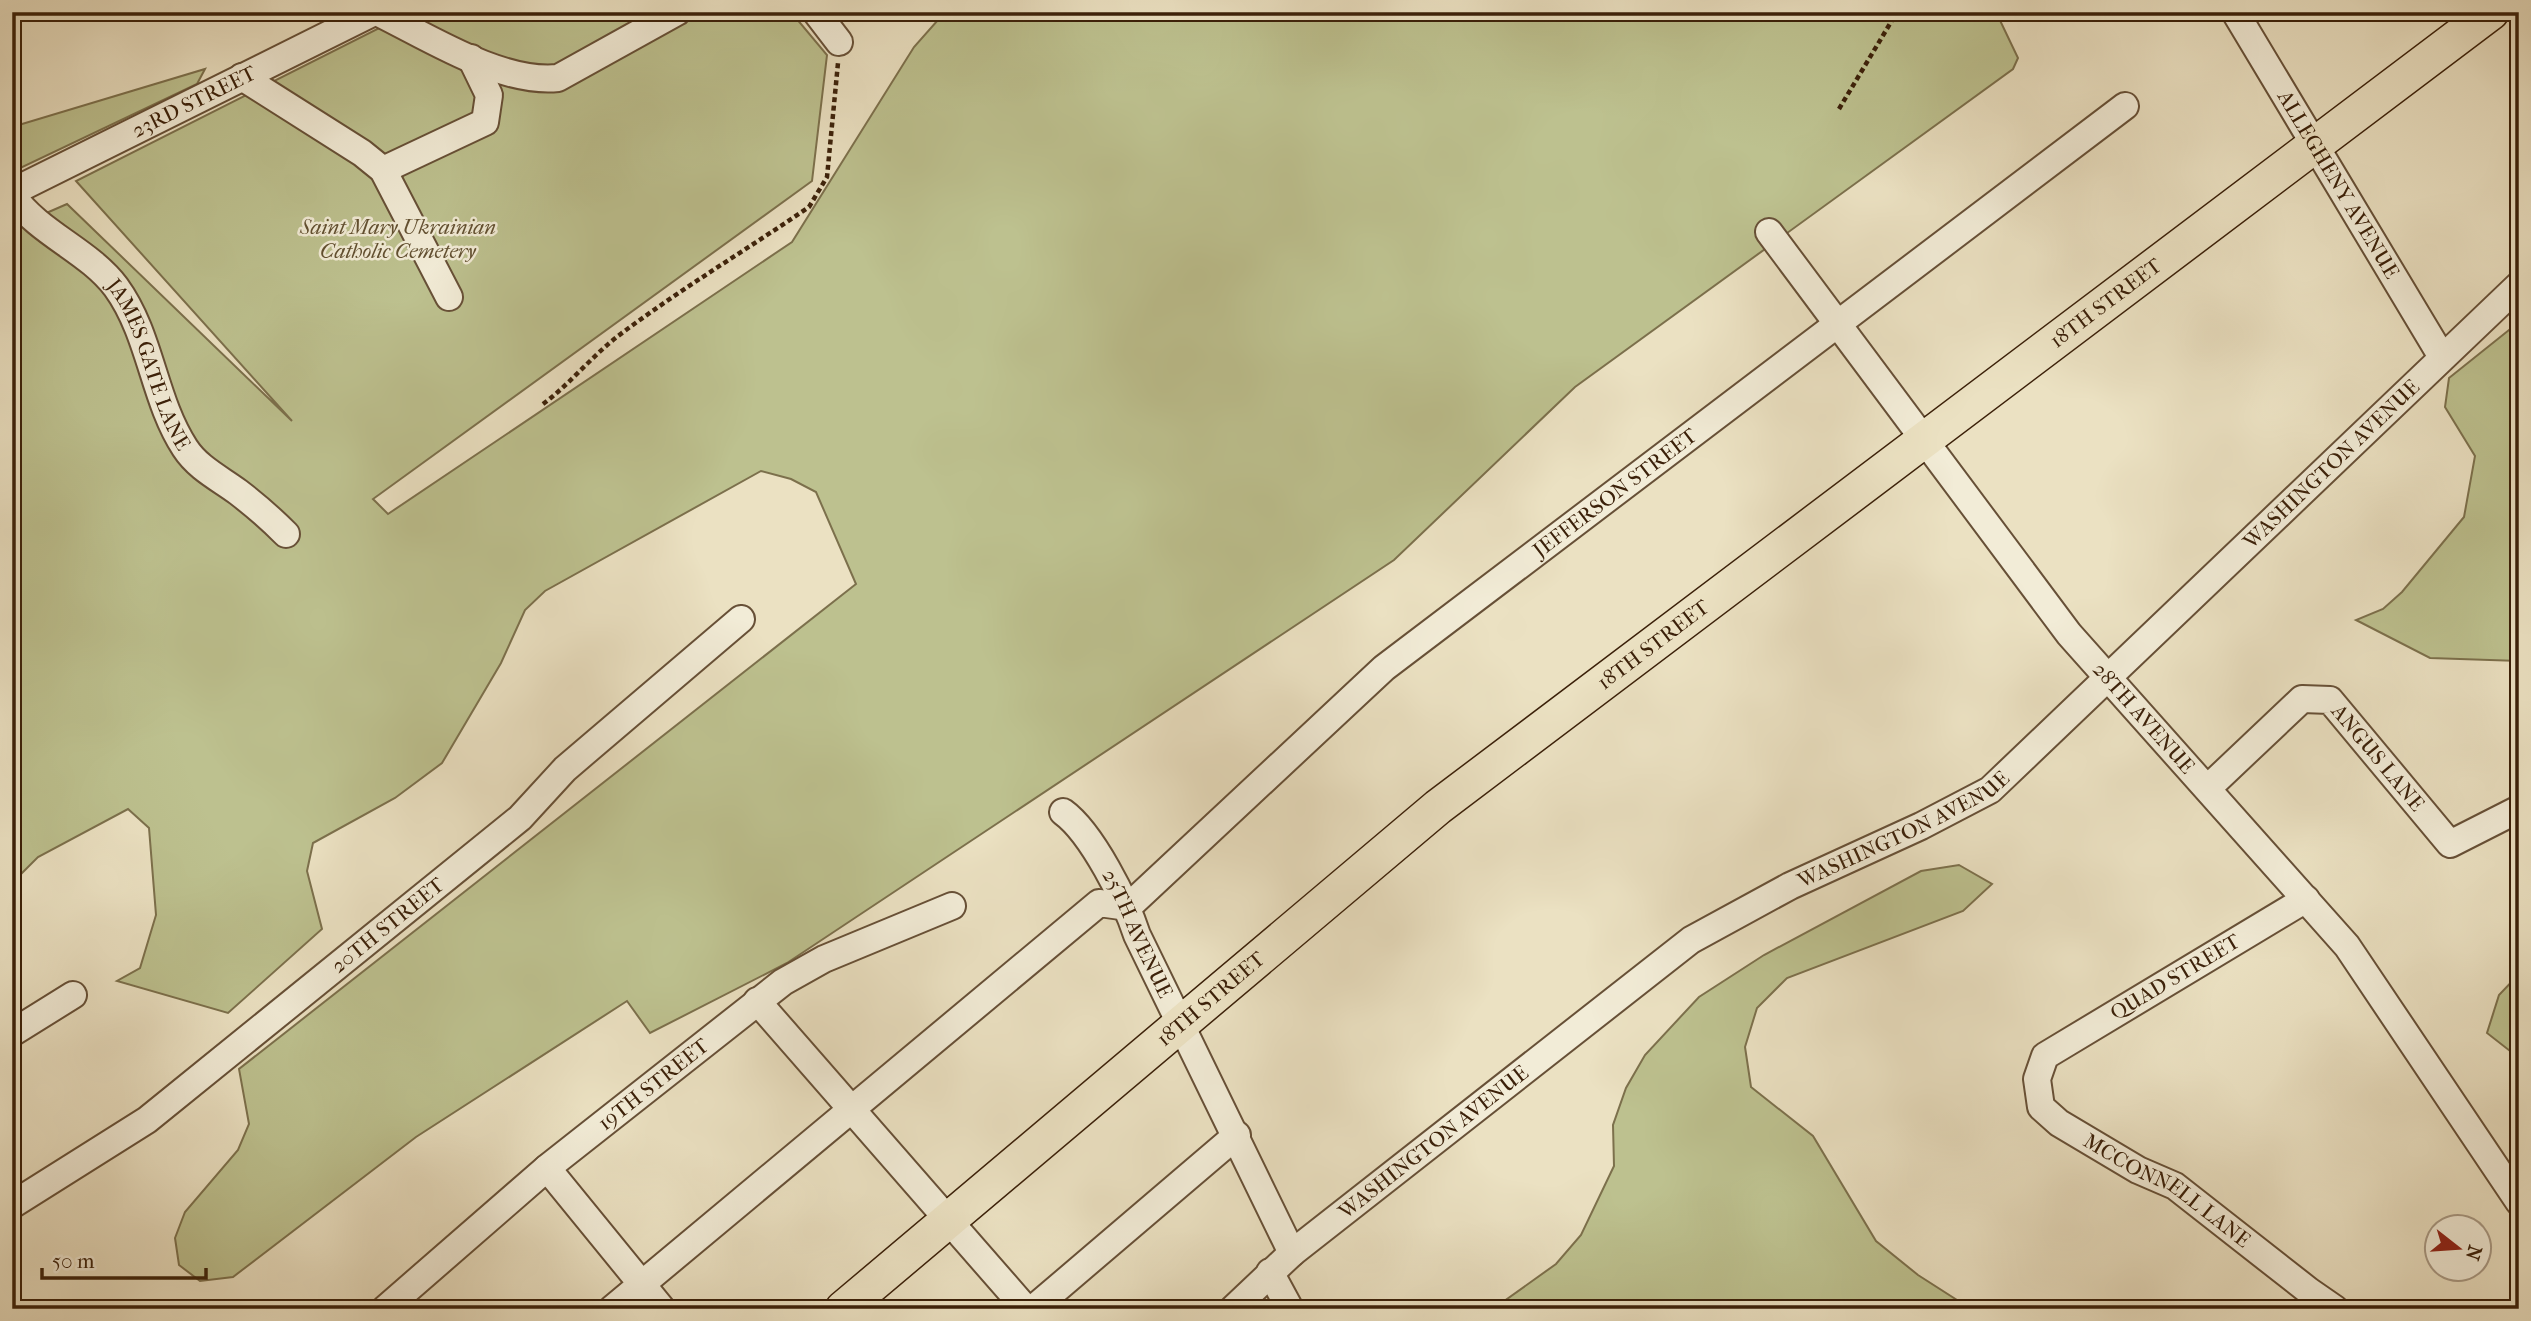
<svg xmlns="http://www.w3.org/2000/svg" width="2531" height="1321" font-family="'IM FELL French Canon',serif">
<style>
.green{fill:#bdc18f;stroke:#7c704c;stroke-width:2}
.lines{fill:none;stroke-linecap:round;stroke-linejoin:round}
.minor-casing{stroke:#675037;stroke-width:30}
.major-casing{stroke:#3b2009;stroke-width:38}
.path{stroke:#3b2009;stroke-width:4.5;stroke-dasharray:5 3.5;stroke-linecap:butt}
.minor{stroke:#f2ecd7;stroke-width:26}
.major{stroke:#ebe1c2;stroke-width:35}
.labels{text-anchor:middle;stroke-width:5;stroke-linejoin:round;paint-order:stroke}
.street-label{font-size:21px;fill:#3b2009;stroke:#f2ecd7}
.park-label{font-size:21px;font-style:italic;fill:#625031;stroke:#f2ecd7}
</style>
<rect width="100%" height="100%" fill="#ebe1c2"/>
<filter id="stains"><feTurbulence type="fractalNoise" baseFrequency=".00286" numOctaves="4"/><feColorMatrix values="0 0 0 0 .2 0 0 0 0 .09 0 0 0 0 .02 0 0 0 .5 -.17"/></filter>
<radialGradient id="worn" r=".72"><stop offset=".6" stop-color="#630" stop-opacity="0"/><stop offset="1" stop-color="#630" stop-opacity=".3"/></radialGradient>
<!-- green -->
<path class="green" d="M411,12H791L827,55L812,181L373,499L388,514L792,242L914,47L945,12H1996L2018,58L2013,69L1575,387L1394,560L787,963L650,1033L627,1001L416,1137L233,1277L200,1281L179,1265L175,1238L185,1212L238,1150L249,1124L239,1069L856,584L816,492L791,479L761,471L545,591L525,610L501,663L442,763L395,798L313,843L307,871L322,929L228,1013L117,981L140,968L156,915L149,828L128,809L38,857L12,883V228L67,204L292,421L76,181Z
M205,69L197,84L12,172V127Z
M2519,322V661L2430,658L2356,620L2383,609L2402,592L2464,517L2475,456L2445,407L2449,378Z
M1959,865L1992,884L1963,911L1787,978L1757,1008L1745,1047L1751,1087L1813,1136L1876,1241L1918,1275L1971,1309H1493L1556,1264L1581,1235L1614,1166L1613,1125L1626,1088L1645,1055L1699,997L1764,955L1921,871Z
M2519,974V1058L2487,1033L2499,995Z"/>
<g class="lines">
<!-- minor casing -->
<g class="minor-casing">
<g id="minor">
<path d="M377,12C428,37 501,84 558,78L677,12"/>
<path d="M816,12L839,42"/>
<path id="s1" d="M2235,12L2442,357"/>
<path d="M242,77L362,153L383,170L449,297"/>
<path d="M383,170L485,122L489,95L471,58"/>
<path id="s2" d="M12,192L374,12"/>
<path id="s3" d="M12,195C39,234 88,250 116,287C151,335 153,399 185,448C198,468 219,478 238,492C255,505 271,519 286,534"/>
<path id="s4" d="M1769,232L2069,634L2347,946L2519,1202"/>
<path id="s5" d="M2209,787L2302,699L2330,700L2450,844L2519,809"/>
<path id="s6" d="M1063,812C1092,833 1126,901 1137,935L1292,1253"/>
<path id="s7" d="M2306,899L2045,1056L2037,1079L2041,1107L2059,1123L2138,1170L2175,1186L2309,1291L2335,1309"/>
<path id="s8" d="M1128,907L1384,668L2125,106"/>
<path d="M757,1001L1026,1309"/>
<path d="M12,1033L73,995"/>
<path d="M547,1168L662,1309"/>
<path id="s9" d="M12,1205L147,1120L520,818L565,769L741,619"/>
<path d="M1270,1272L1290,1309"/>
<path id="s10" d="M385,1309L547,1168L783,982L824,959L952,906"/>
<path d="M612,1309L1099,903L1128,907"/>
<path d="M1033,1309L1237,1135"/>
<path id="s11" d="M1233,1309L1292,1253L1691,940L1790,886L1921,826L1990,790L2519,285"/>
</g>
</g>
<!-- major casing -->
<g class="major-casing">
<g id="major">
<path id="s12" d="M843,1309L1438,807L2491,12"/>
</g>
</g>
<!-- path -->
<path class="path" d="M1839,109L1897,12
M543,404C570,384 591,357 618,336C679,290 746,250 809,207L827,177L838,63"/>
<!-- minor -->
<use href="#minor" class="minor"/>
<!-- major -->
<use href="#major" class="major"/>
</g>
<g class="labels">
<!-- street labels -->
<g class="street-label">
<text dy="7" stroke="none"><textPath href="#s2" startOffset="203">23RD STREET</textPath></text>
<text dy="7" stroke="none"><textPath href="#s1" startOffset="201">ALLEGHENY AVENUE</textPath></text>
<text dy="7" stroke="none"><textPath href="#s12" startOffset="1615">18TH STREET</textPath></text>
<text dy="7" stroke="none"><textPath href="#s3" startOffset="224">JAMES GATE LANE</textPath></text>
<text dy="7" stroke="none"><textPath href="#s11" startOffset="1395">WASHINGTON AVENUE</textPath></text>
<text dy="7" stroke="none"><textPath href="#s8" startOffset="640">JEFFERSON STREET</textPath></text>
<text dy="7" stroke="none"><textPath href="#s12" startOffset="1048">18TH STREET</textPath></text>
<text dy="7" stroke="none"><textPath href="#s4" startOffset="614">28TH AVENUE</textPath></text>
<text dy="7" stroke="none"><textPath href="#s5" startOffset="231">ANGUS LANE</textPath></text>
<text dy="7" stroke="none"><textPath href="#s11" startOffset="828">WASHINGTON AVENUE</textPath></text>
<text dy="7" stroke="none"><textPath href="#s9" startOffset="469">20TH STREET</textPath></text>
<text dy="7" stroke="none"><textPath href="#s6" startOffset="144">25TH AVENUE</textPath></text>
<text transform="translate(2175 977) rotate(-31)" y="7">QUAD STREET</text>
<text dy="7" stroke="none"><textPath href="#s12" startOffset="481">18TH STREET</textPath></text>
<text dy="7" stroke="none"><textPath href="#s10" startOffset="350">19TH STREET</textPath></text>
<text dy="7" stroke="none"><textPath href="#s11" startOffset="261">WASHINGTON AVENUE</textPath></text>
<text dy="7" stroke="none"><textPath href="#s7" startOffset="509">MCCONNELL LANE</textPath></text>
</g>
<!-- park labels -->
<g class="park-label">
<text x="398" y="234">Saint Mary Ukrainian<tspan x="398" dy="24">Catholic Cemetery</tspan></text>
</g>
</g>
<!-- margin -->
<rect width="2531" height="1321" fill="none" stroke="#ebe1c2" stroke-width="42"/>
<rect x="14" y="14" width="2503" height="1293" fill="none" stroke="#3b2009" stroke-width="3.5"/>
<rect x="21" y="21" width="2489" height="1279" fill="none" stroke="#3b2009" stroke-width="2"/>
<!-- north arrow -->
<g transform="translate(2458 1248) rotate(107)"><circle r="33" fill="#f2ecd7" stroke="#a99a85" stroke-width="2"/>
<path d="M0-5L12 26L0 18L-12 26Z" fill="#8f2418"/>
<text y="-10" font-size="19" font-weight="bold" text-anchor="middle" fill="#3b2009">N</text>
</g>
<!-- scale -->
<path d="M42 1268v10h164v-10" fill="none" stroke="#3b2009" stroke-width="3.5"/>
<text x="52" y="1268" font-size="21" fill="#3b2009" stroke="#f2ecd7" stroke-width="5" paint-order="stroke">50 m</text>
<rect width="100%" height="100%" filter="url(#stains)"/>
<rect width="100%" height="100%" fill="url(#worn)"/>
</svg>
